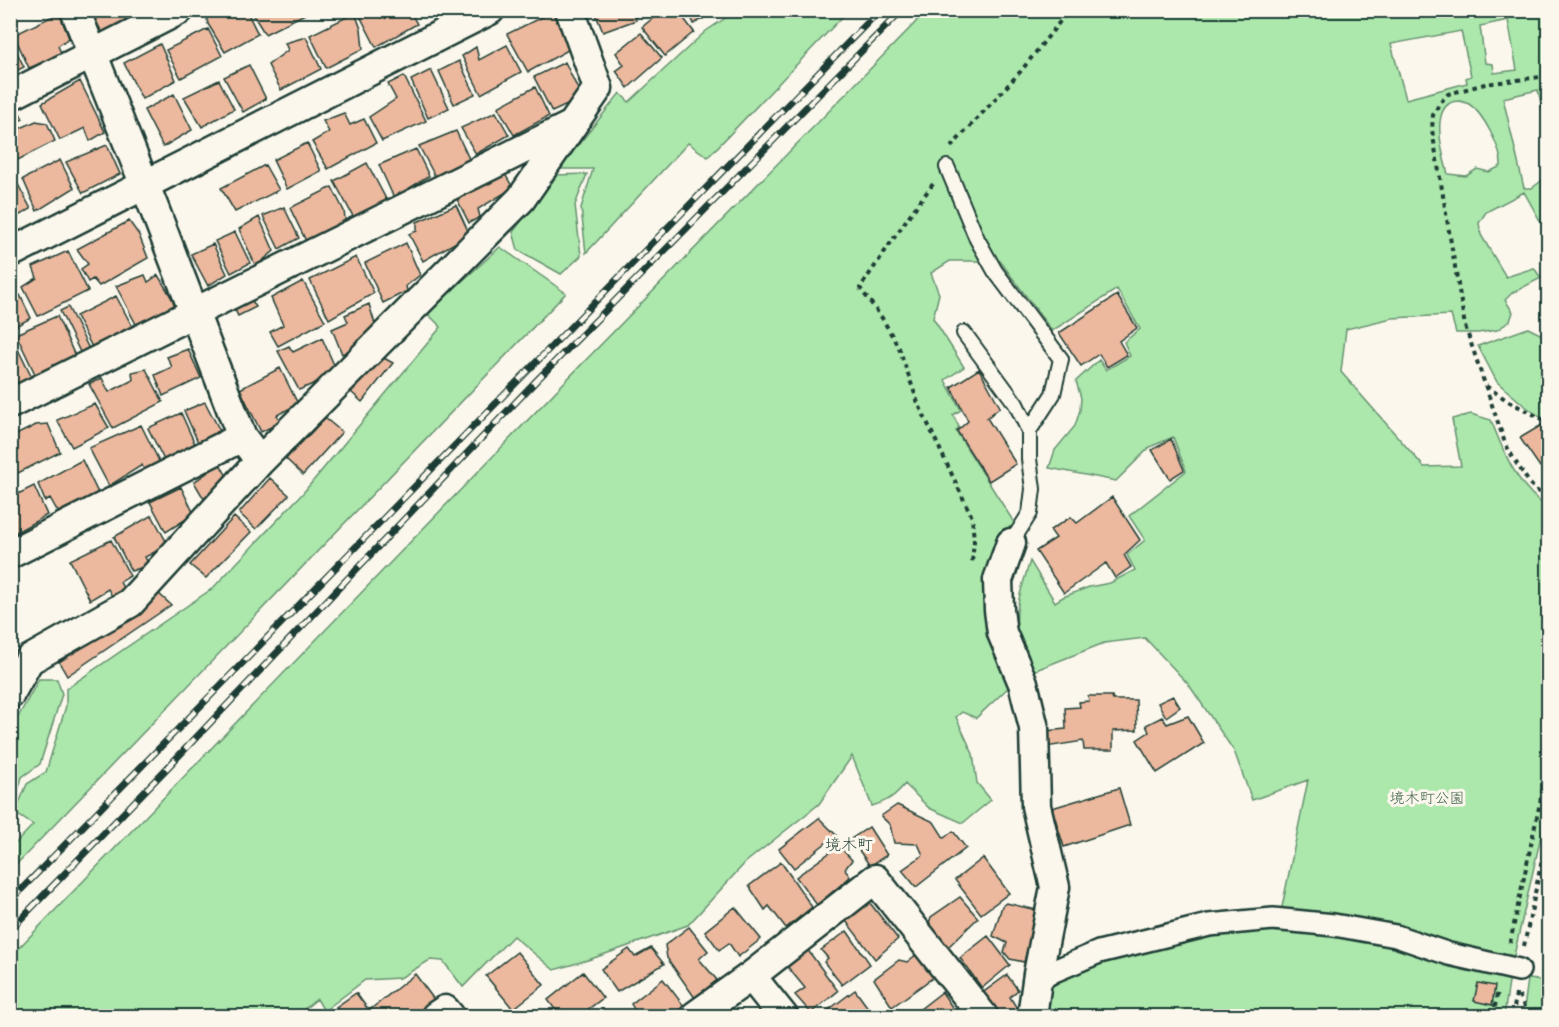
<svg xmlns="http://www.w3.org/2000/svg" width="1559" height="1027" font-family="'Shantell Sans','Klee One',sans-serif">
<style>
.green{fill:#ace7ac;stroke:#669270;stroke-width:1.5;fill-rule:evenodd}
.building{fill:#ecb89e;stroke:#1f3d34;stroke-width:1.5}
.lines{fill:none;stroke-linecap:round;stroke-linejoin:round}
.service-casing{stroke:#1f3d34;stroke-width:18}
.pedestrian-casing{stroke:#1f3d34;stroke-width:26}
.minor-casing{stroke:#1f3d34;stroke-width:33}
.path{stroke:#1f3d34;stroke-width:4;stroke-dasharray:4.5 4.5;stroke-linecap:butt}
.service{stroke:#fbf7ec;stroke-width:14}
.pedestrian{stroke:#fbf7ec;stroke-width:21}
.minor{stroke:#fbf7ec;stroke-width:28}
.rail-casing{stroke:#1f3d34;stroke-width:7}
.rail{stroke:#fbf7ec;stroke-width:4.5;stroke-dasharray:14;stroke-linecap:butt}
.labels{text-anchor:middle;stroke-width:6;stroke-linejoin:round;paint-order:stroke}
.park-label{font-size:15px;fill:#3b5f4c;stroke:#fbf7ec}
.neighbourhood-label{font-size:16px;fill:#1f3d34;stroke:#fbf7ec}
</style>
<rect width="100%" height="100%" fill="#fbf7ec"/>
<filter id="ink" filterUnits="userSpaceOnUse"><feTurbulence type="fractalNoise" baseFrequency=".0167" numOctaves="2"/><feDisplacementMap in="SourceGraphic" scale="12" xChannelSelector="R" yChannelSelector="G"/><feConvolveMatrix kernelMatrix="1 2 1 2 8 2 1 2 1" color-interpolation-filters="sRGB"/></filter>
<g filter="url(#ink)">
<!-- green -->
<path class="green" d="M736,11H848L708,157L688,143L586,253L581,208L593,169H559L620,93L629,102L706,31Z
M925,11H1548V133L1538,90L1503,98L1524,188H1532L1548,176V235L1524,192L1486,212L1479,223L1481,235L1506,277L1534,268L1541,278L1512,293L1505,300L1513,312L1510,321L1497,330L1478,333H1456L1451,315L1392,318L1346,329L1341,372L1424,467L1461,466L1452,419L1471,414L1491,420C1503,451 1518,489 1548,507V805L1511,969L1504,1016H1048L1049,974L1055,962C1098,945 1143,926 1190,919C1220,915 1251,915 1281,912L1308,780L1252,800L1234,751L1189,685L1145,638L1104,643L1031,672C1026,659 1019,645 1017,631C1014,607 1023,584 1030,561L1055,602L1063,597L1089,587L1110,583L1135,570L1127,555L1145,540L1129,516L1186,471L1173,437L1150,447L1116,481L1049,468L1055,450L1075,426L1080,410L1081,398L1076,381L1099,360L1106,370L1130,356L1124,342L1140,329L1117,289L1052,331L1000,261H950L931,273L939,294L933,318L964,367L945,380L961,410L953,415L959,427L956,431L1015,524L1002,546L1010,686L976,718L962,712L956,717L973,754L977,783L991,800L963,823L929,808L905,784C894,797 888,801 872,806L852,756L819,804L746,862L688,925L591,959L554,970L513,936L463,987L443,961L430,960L400,978L365,980L324,1011L317,999L296,1016H11L10,957L579,367L914,24ZM1508,20L1517,70L1494,73L1493,64L1485,63L1480,26ZM1461,31L1471,76L1466,78L1467,83L1406,99L1391,44ZM1460,101C1463,102 1466,103 1469,104C1483,113 1502,149 1501,166L1489,172L1477,169L1466,176L1448,174C1443,157 1431,114 1450,103C1453,101 1457,101 1460,101Z
M587,174L575,205L581,256L561,274L518,250L513,232L556,175Z
M500,247L566,293L11,870V848L33,825L15,813L27,784L46,772L66,706V689L213,588L303,493L441,327L427,313Z
M1528,328L1548,338V423L1525,406L1497,382L1478,346Z
M39,679H57L62,694L40,764L22,777L11,815V730Z
M1528,979L1548,981V1016H1523Z"/>
<!-- building -->
<path class="building" d="M90,10H121L128,24L104,36Z
M205,10H246L258,34L225,52L208,24Z
M255,10H311V11L265,34L252,13Z
M357,10H409L417,24L376,47Z
M594,10H637L634,12L636,20L603,32Z
M663,10H669L673,16L679,12L694,32L665,56L642,27Z
M688,10H718L694,24Z
M552,12L570,49L528,72L507,34Z
M59,13L69,38L58,46L62,55L29,68L14,35Z
M355,13L361,29L363,49L326,68L310,35Z
M208,29L222,56L181,78L166,50Z
M641,33L662,58L628,88L616,71L624,65L616,53Z
M306,37L321,69L281,90L268,65L288,50L285,43Z
M10,38L24,67L10,74Z
M160,44L176,80L142,99L124,63Z
M507,45L521,72L481,94L462,56L476,47L479,60Z
M459,61L475,94L454,104L439,71Z
M565,62L582,98L552,112L534,77Z
M249,65L266,99L243,112L224,77Z
M431,70L449,108L428,118L411,80Z
M404,76L426,121L382,141L369,117L396,99L388,84Z
M219,80L234,109L202,127L184,97Z
M80,81L105,132L90,141L85,128L60,140L42,103Z
M535,87L549,116L514,135L498,107Z
M174,94L192,130L163,147L144,110Z
M16,106L23,119L10,126V109Z
M496,112L509,135L476,154L461,128Z
M344,113L350,125L364,119L376,143L328,169L312,142L329,132L323,121Z
M36,121L47,123L55,141L12,163L10,159V133Z
M456,131L470,161L437,180L419,146Z
M307,143L321,171L287,189L273,160Z
M107,145L120,174L83,193L66,162Z
M416,149L429,176L394,198L379,165Z
M60,160L74,188L37,211L23,179Z
M367,163L387,201L354,218L334,181Z
M265,165L279,190L235,212L221,188Z
M505,174L513,188L478,209L480,217L469,223L456,197Z
M13,175L31,209L11,220L10,176Z
M332,187L344,211L346,226L307,243L290,208Z
M456,205L468,231L460,240L423,261L409,234L417,231V222Z
M284,207L299,238L279,249L263,216Z
M259,217L274,251L261,262L266,269L258,271L239,229Z
M129,221L139,235L148,258L99,286L93,279L88,282L81,269L88,264L77,249Z
M235,232L250,263L231,273L215,241Z
M406,243L420,275L406,286L407,291L383,303L365,263Z
M213,244L227,274L208,286L191,254Z
M68,251L88,291L38,316L23,287L37,278L33,267Z
M356,257L374,293L329,319L310,280Z
M145,275L148,282L158,275L176,305L137,326L116,286Z
M303,281L325,321L278,346L270,332L283,325L271,298Z
M10,295L13,299L20,295L31,318L10,329Z
M1117,295L1137,328L1119,341L1127,355L1107,367L1099,354L1081,366L1059,333Z
M116,296L132,326L92,347L76,316Z
M251,299L256,307L238,316L234,308Z
M369,304L375,324L365,336L355,342V347L342,354L332,329L348,322L345,315Z
M68,307L89,349L81,354L60,311Z
M57,316L75,356L36,376L16,334Z
M12,337L32,378L12,390L10,387V338Z
M322,338L335,367L322,380L299,390L278,351L289,346L293,352Z
M188,349L201,378L163,396L155,375L172,367L167,357Z
M382,357L393,363L362,402L351,392Z
M280,368L298,404L277,415L281,422L261,432L240,389Z
M146,369L163,402L113,428L89,384L102,378L109,392L133,380L132,372Z
M979,369L1000,407L987,418L1016,464L989,481L957,431L968,421L951,387Z
M205,402L220,431L198,442L184,411Z
M95,404L109,428L72,447L57,420Z
M181,413L195,444L165,462L148,428Z
M325,418L342,432L303,475L286,459Z
M1545,423L1548,428V461L1540,467L1520,438Z
M48,424L60,452L14,475L10,468V438L36,425Z
M141,425L160,463L145,472L142,465L109,486L89,448Z
M1171,439L1184,470L1170,479L1152,450Z
M82,460L98,493L58,512L50,498L45,501L38,484Z
M220,464L229,480L204,499L194,482Z
M270,478L289,495L256,529L239,513Z
M34,486L47,515L11,535L10,498Z
M181,487L194,514L166,532L150,502Z
M1112,497L1140,540L1124,555L1131,567L1115,578L1106,563L1064,593L1036,551L1056,538L1050,530L1071,517L1077,523Z
M152,515L168,545L145,557L149,565L131,571L114,537Z
M234,517L251,532L206,578L190,565Z
M111,540L130,576L120,582L124,590L112,596L108,589L90,600L70,560Z
M157,592L171,605L67,676L59,662L137,613Z
M1088,696H1112L1113,700H1136L1137,730L1113,731V750H1084L1083,741L1046,747L1045,731L1066,729L1065,708L1080,707L1079,702L1089,701Z
M1173,696L1180,707L1166,717L1158,703Z
M1188,716L1204,743L1157,773L1137,740L1149,732L1146,725L1162,717L1167,724Z
M1119,788L1130,825L1064,847L1052,808Z
M897,805L934,822L944,838L953,831L966,848L916,887L902,870L923,855L918,844L894,843L890,825L881,816Z
M819,818L836,835L794,868L779,849Z
M869,827L887,855L870,866L851,839Z
M839,846L852,860L845,869L850,877L817,905L796,877Z
M983,858L1009,893L981,914L955,880Z
M781,862L812,907L786,928L769,906L765,910L749,886Z
M960,897L978,918L946,949L928,926L931,917Z
M870,903L898,939L875,959L846,921Z
M1006,903L1037,910L1024,962L1010,959L1004,952L1007,943L993,936L1002,906Z
M735,907L761,939L738,957L729,943L719,950L705,931Z
M689,927L708,951L699,959L717,980L695,998L667,958L665,945Z
M847,931L870,964L842,985L824,962L828,958L821,950Z
M988,936L1010,965L982,988L960,958Z
M651,948L664,964L617,992L601,969L629,949L635,957Z
M807,949L838,991L811,1013L795,995L805,988L786,965Z
M517,952L544,985L513,1009L486,976Z
M917,954L935,976L892,1007L874,979L899,960L907,962Z
M583,972L603,998L579,1016H560L548,1000Z
M415,974L435,1001L417,1016H376L371,1009Z
M1007,975L1018,990L1010,997L1021,1015L1018,1016H998L981,994Z
M663,979L684,1006L671,1016H629L635,1011L631,1004Z
M1478,983L1495,986L1492,1005L1474,1001Z
M855,990L874,1016H825L823,1014Z
M942,992L958,1016H911Z
M356,993L373,1016H343L336,1007Z"/>
<g class="lines">
<!-- service casing -->
<g class="service-casing">
<path id="service" d="M947,167L977,239L995,271L1061,359L1053,394L1029,431V459L1033,489L1030,513L1011,543
M964,333L1016,404L1029,431"/>
</g>
<!-- pedestrian casing -->
<g class="pedestrian-casing">
<path id="pedestrian" d="M1037,981L1054,971L1099,952L1209,925L1273,919L1334,925L1396,936L1449,954L1519,970"/>
</g>
<!-- minor casing -->
<g class="minor-casing">
<path id="minor" d="M75,10L154,208L242,437L260,461
M10,96L179,10
M10,253L490,10
M10,404L570,126
M1011,543L998,580L999,610L1002,633L1023,683L1034,728L1036,806L1055,887L1038,974L1032,1016
M10,554L242,437
M10,694L29,660L130,603L260,461L521,199L598,88L570,10
M751,976L875,879L983,1016
M436,1016L445,1010L450,1016
M695,1016L751,976L783,1016"/>
</g>
<!-- path -->
<path class="path" d="M1548,76L1485,84L1448,94L1440,103L1433,115L1432,130L1465,326L1505,443L1515,461L1530,484L1548,501
M951,147L1021,71L1069,10
M933,184L909,216L860,288L882,318L899,348L918,403L972,517L974,541L972,562
M1486,386L1508,401L1548,422
M1510,943L1548,765
M1524,946L1540,869L1548,835
M1519,995L1528,1016
M1493,1016L1498,991
M1513,1016L1516,994"/>
<!-- service -->
<use href="#service" class="service"/>
<!-- pedestrian -->
<use href="#pedestrian" class="pedestrian"/>
<!-- minor -->
<use href="#minor" class="minor"/>
<!-- rail casing -->
<g class="rail-casing">
<path id="rail" d="M10,901L880,10
M10,930L169,766L535,382L902,10"/>
</g>
<!-- rail -->
<use href="#rail" class="rail"/>
</g>
</g>
<g class="labels">
<!-- park labels -->
<g class="park-label">
<text x="1427" y="803">境木町公園</text>
</g>
<!-- neighbourhood labels -->
<g class="neighbourhood-label">
<text x="849" y="850">境木町</text>
</g>
</g>
<!-- margin -->
<rect width="1559" height="1027" fill="none" stroke="#fbf7ec" stroke-width="36"/>
<rect x="18" y="18" width="1523" height="991" fill="none" stroke="#1f3d34" stroke-width="2" filter="url(#ink)"/>
</svg>
